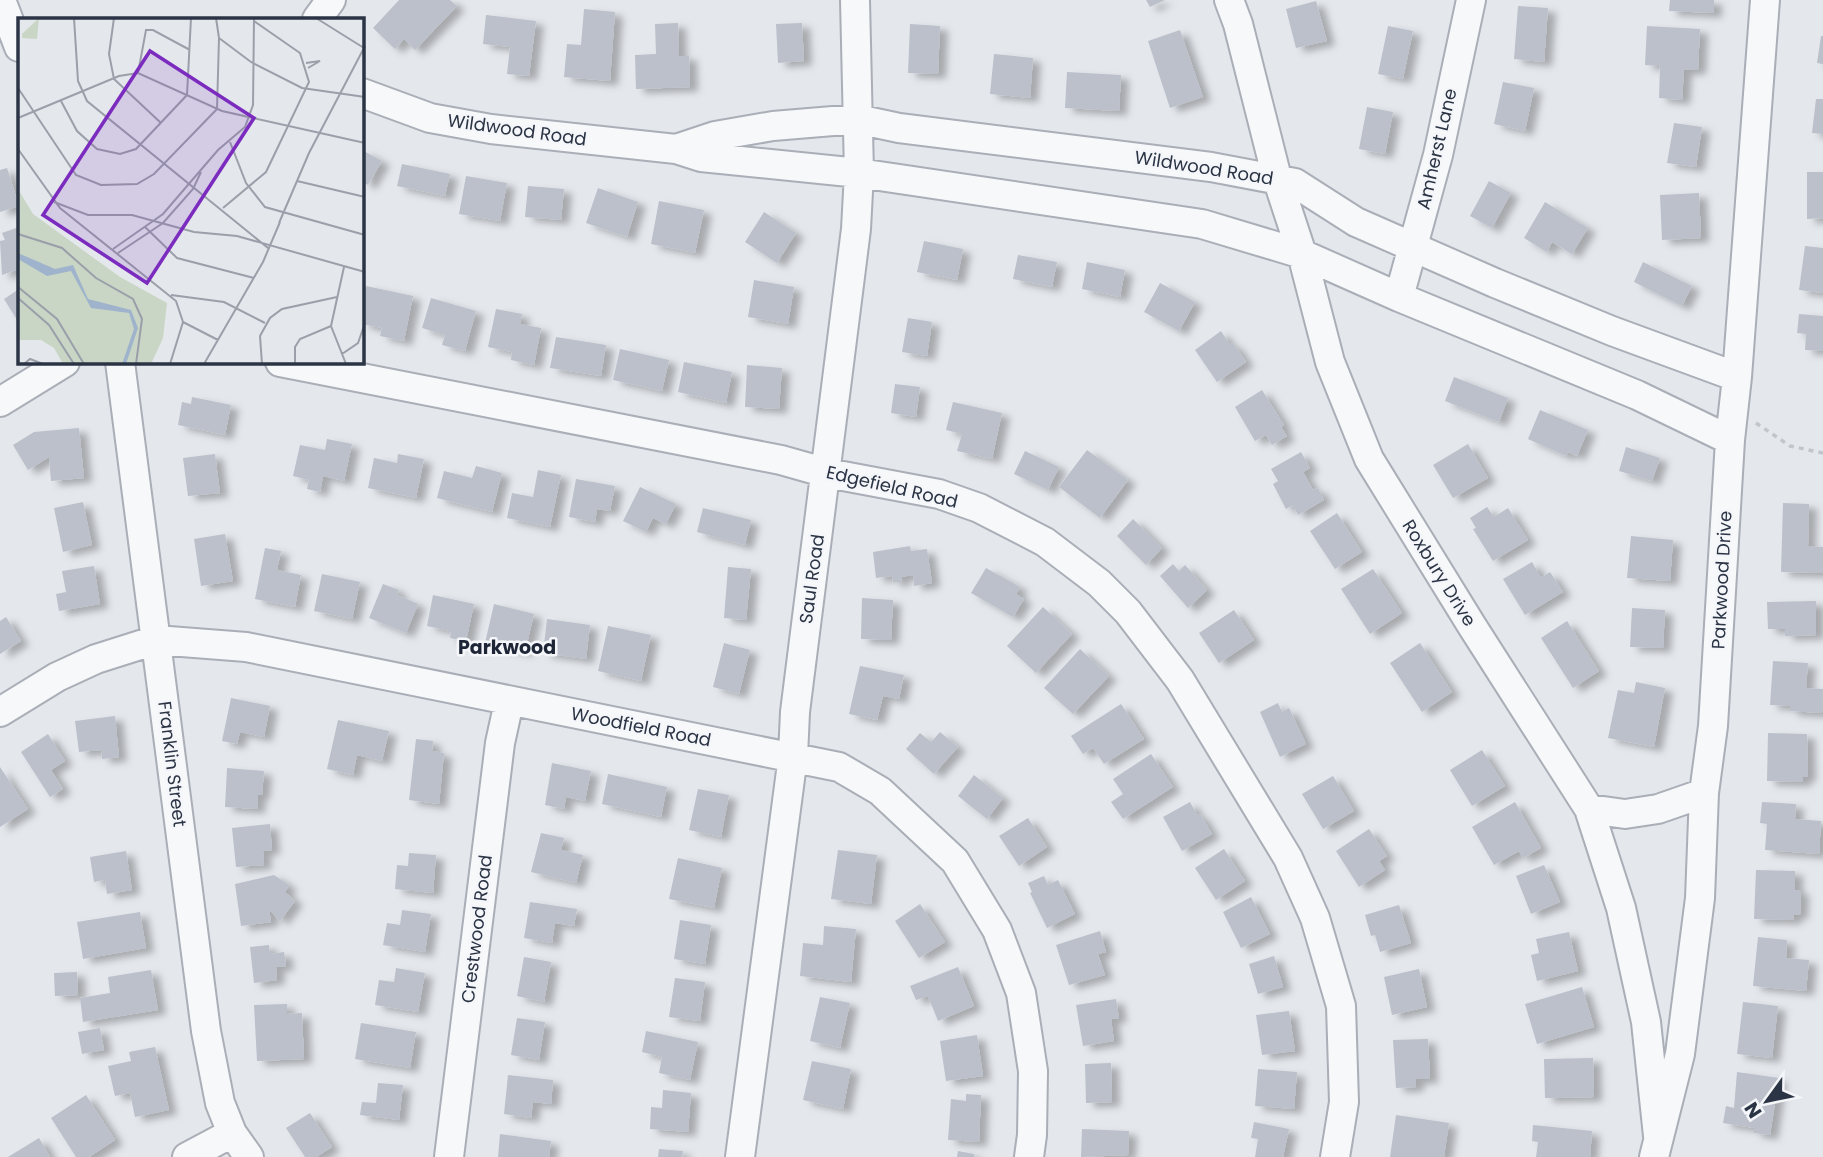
<svg xmlns="http://www.w3.org/2000/svg" width="1823" height="1157" font-family="Poppins,sans-serif">
<style>
.building{fill:#bbc0ca;filter:url(#shadow)}
.lines{fill:none;stroke-linecap:round;stroke-linejoin:round}
.minor-casing{stroke:#a9aeb7;stroke-width:32}
.path{stroke:#c2c5cb;stroke-width:3.5;stroke-dasharray:5 5;stroke-linecap:butt}
.minor{stroke:#f7f8fa;stroke-width:28}
.labels{text-anchor:middle;stroke-width:5;stroke-linejoin:round;paint-order:stroke}
.street-label{font-size:18px;fill:#2b3445;stroke:#f4f6f9}
.neighbourhood-label{font-size:19px;font-weight:bold;fill:#1d2536;stroke:#f4f6f9}
.inset-road{fill:none;stroke:#9a9fa9;stroke-width:2}
.view{fill:#7b2cbf;fill-opacity:0.15;stroke:#7b2cbf;stroke-width:3.5}
.inset-edge{fill:none;stroke:#2b3445;stroke-width:3.5}
</style>
<defs>
<filter id="shadow"><feDropShadow dx="8" dy="4.5" stdDeviation="3.5" flood-color="#0004"/></filter>
</defs>
<rect width="100%" height="100%" fill="#e4e7ec"/>
<!-- building -->
<path class="building" d="M399,0H450L457,6L415,50L404,39L395,49L373,28Z
M1146,0H1165L1150,7Z
M1670,0H1714V13L1669,11Z
M1316,1L1327,41L1296,48L1286,9Z
M1518,6L1548,8L1544,62L1514,59Z
M584,9L615,12L610,81L564,77L567,44L581,45Z
M486,15L536,21L529,76L507,74L510,47L483,44Z
M678,23L679,56H689L690,87L636,89L635,55L656,54L655,24Z
M802,23L804,61L778,63L776,24Z
M910,24L940,26L938,74L908,73Z
M1388,26L1413,31L1403,79L1378,74Z
M1647,26L1700,29L1698,70H1684L1682,100L1659,98L1660,66L1645,65Z
M1180,30L1203,97L1170,108L1148,41Z
M1821,36H1823V64L1817,63Z
M994,54L1033,58L1030,98L990,94Z
M1067,72L1121,75L1119,111L1065,108Z
M1503,82L1534,88L1525,131L1494,124Z
M1816,99H1823V134L1812,133Z
M1367,107L1393,112L1385,154L1359,149Z
M1674,123L1702,127L1696,167L1667,163Z
M362,150L382,161L368,185L362,181Z
M402,164L450,174L445,196L397,186Z
M7,168L19,206L0,212V170Z
M1807,172H1823V218L1807,219Z
M466,176L507,183L500,221L459,214Z
M1489,181L1511,193L1492,228L1470,216Z
M528,186L564,189L561,220L525,217Z
M598,188L638,202L627,237L586,223Z
M1699,193L1701,238L1662,240L1660,195Z
M659,201L704,210L695,253L651,244Z
M1545,202L1588,228L1572,254L1552,242L1547,252L1524,238Z
M764,212L796,233L777,263L745,242Z
M19,227V269L2,275L0,241L5,240L2,233Z
M924,241L963,249L957,280L917,272Z
M1805,246L1823,248V293L1799,290Z
M1018,255L1057,262L1052,287L1013,279Z
M1087,262L1125,270L1120,297L1082,289Z
M1643,262L1692,286L1682,306L1634,282Z
M754,280L794,287L788,324L748,317Z
M1160,283L1195,302L1179,331L1144,312Z
M366,286L413,296L404,341L380,336L382,328L362,324V304Z
M19,289V323L4,299Z
M431,298L476,311L465,351L442,345L445,335L422,328Z
M496,309L522,314L520,324L541,328L534,365L511,360L512,352L488,347Z
M1799,314L1823,316V351L1805,350L1806,334L1797,333Z
M908,318L932,322L927,356L902,352Z
M1221,331L1230,345L1233,343L1246,362L1217,382L1195,350Z
M556,337L606,345L601,376L550,368Z
M620,349L669,360L662,391L613,380Z
M684,362L732,372L726,403L678,392Z
M747,365L782,368L779,409L745,407Z
M1454,377L1508,398L1499,422L1445,401Z
M895,384L920,387L916,417L891,413Z
M1262,390L1284,425L1281,427L1287,436L1272,445L1266,435L1255,441L1235,407Z
M192,397L231,405L225,435L178,425L182,402L191,404Z
M953,402L1002,413L992,459L957,451L962,434L946,430Z
M1540,410L1588,430L1577,456L1568,452L1566,456L1528,439Z
M79,428L84,478L51,481L49,457L28,470L13,445L34,432Z
M327,439L352,444L344,481L323,476L320,492L307,489L309,480L293,476L300,445L325,450Z
M1468,444L1488,478L1453,498L1433,465Z
M1626,447L1660,458L1652,481L1619,471Z
M1087,450L1128,480L1100,518L1059,487Z
M1025,451L1059,467L1048,490L1014,474Z
M1301,452L1310,468L1303,472L1313,490L1318,488L1324,500L1298,515L1293,505L1286,509L1273,484L1278,481L1271,469Z
M215,454L220,493L188,496L183,458Z
M398,454L424,459L416,498L368,488L374,458L397,463Z
M476,466L502,473L492,512L437,498L444,471L472,478Z
M538,470L561,475L550,527L507,518L512,493L533,497Z
M576,479L615,486L610,511L597,509L595,522L569,517Z
M640,487L676,504L666,524L653,518L646,532L623,521Z
M83,502L92,545L63,552L54,508Z
M1783,503L1809,504L1808,546L1823,547V573L1781,572Z
M1487,507L1494,517L1508,508L1528,540L1493,561L1473,529L1476,528L1470,518Z
M703,508L751,520L745,545L697,532Z
M1337,513L1362,552L1335,569L1310,531Z
M1133,519L1162,548L1146,565L1117,536Z
M225,534L233,581L201,586L194,539Z
M1631,536L1673,540L1670,581L1627,578Z
M910,546L911,551L927,549L932,583L914,586L913,575L901,577L902,582H893L892,576L876,578L873,552Z
M265,548L281,551L277,570L301,575L295,607L255,599Z
M1532,562L1541,578L1550,572L1563,592L1525,615L1503,579Z
M1173,564L1179,571L1185,565L1207,590L1188,608L1160,576Z
M94,566L100,604L59,611L56,594L66,592L62,571Z
M728,567L751,569L746,620L724,618Z
M986,568L1020,587L1016,594L1024,599L1013,617L971,593Z
M1373,569L1402,613L1370,634L1341,589Z
M322,574L360,582L352,619L314,611Z
M383,584L399,590L397,595L418,604L406,633L369,618Z
M433,595L474,604L466,641L450,638L451,631L427,626Z
M862,598L893,600L891,640L861,639Z
M1816,601V635L1785,636V629H1768L1767,602Z
M494,604L534,614L525,652L485,643Z
M1043,607L1072,634L1036,673L1007,646Z
M1632,608L1665,610L1663,648L1630,647Z
M1234,610L1254,640L1219,663L1199,633Z
M6,617L21,641L0,654V621Z
M547,619L590,625L586,659L543,653Z
M1567,621L1599,671L1573,688L1541,638Z
M608,626L651,635L641,681L598,671Z
M724,643L750,650L739,694L713,687Z
M1420,643L1452,692L1422,712L1390,663Z
M1080,649L1109,676L1073,714L1044,688Z
M1773,661L1808,663L1806,688L1823,689L1822,713L1790,711V706L1770,705Z
M860,666L904,675L899,699L883,696L877,720L849,714Z
M1636,682L1665,688L1654,747L1608,738L1618,690L1634,693Z
M231,698L270,706L264,737L240,732L237,744L222,741Z
M1278,703L1282,712L1289,708L1306,744L1280,757L1260,712Z
M1121,704L1144,739L1104,764L1093,748L1083,754L1071,736Z
M115,716L119,757L102,759L101,750L79,752L75,721Z
M338,720L389,731L382,761L357,755L353,775L327,769Z
M940,732L958,747L934,774L906,749L920,733L931,742Z
M1768,733L1807,734L1808,777H1803V782L1767,781Z
M48,734L65,761L51,770L63,789L50,797L21,752Z
M416,739L433,741L432,751L444,753L439,804L409,800Z
M1482,750L1505,786L1472,806L1450,770Z
M1151,754L1173,787L1123,819L1111,802L1123,794L1113,779Z
M552,763L591,771L585,801L566,797L564,809L545,805Z
M0,767L28,809L0,827Z
M227,768L264,771L262,795H258L257,809L225,807Z
M608,774L667,787L661,817L602,804Z
M974,775L1003,798L987,819L958,796Z
M1333,776L1354,811L1323,829L1302,794Z
M698,789L729,795L721,837L689,830Z
M1190,802L1197,815L1200,814L1212,834L1182,851L1163,817Z
M1515,802L1541,848L1523,858L1519,851L1494,865L1472,827Z
M1762,802L1796,804L1795,819L1821,821L1819,854L1765,850L1767,824L1760,823Z
M1028,818L1047,847L1019,866L999,836Z
M270,824L272,850L263,851L264,865L236,867L232,828Z
M1369,829L1387,856L1379,861L1385,870L1359,887L1336,851Z
M541,833L564,838L561,850L583,855L576,883L531,872Z
M1224,849L1245,881L1216,900L1195,868Z
M838,850L877,855L871,904L831,899Z
M126,851L132,890L107,894L105,880L94,882L90,857Z
M409,853L436,855L433,893L395,889L397,865L408,866Z
M678,858L722,868L714,908L669,899Z
M1544,865L1560,902L1531,914L1516,876Z
M1756,870L1795,871V890H1801L1800,915L1794,914L1793,920L1754,919Z
M274,875L289,885L285,892L295,901L280,921L269,909L271,922L241,926L235,884Z
M1044,876L1048,885L1058,880L1075,914L1047,928L1030,893L1032,892L1028,883Z
M1251,897L1270,934L1241,948L1223,912Z
M530,902L577,909L574,926L555,923L552,943L524,938Z
M920,904L945,942L919,958L895,921Z
M1399,905L1411,943L1380,952L1375,935L1371,936L1365,915Z
M402,910L431,914L425,952L383,945L387,923L400,925Z
M140,912L146,948L83,959L77,922Z
M680,920L711,925L705,964L674,959Z
M824,926L856,929L851,982L800,976L803,943L823,945Z
M1100,931L1106,952L1098,954L1105,975L1069,985L1056,945Z
M1569,932L1578,971L1537,981L1531,955L1539,953L1536,939Z
M1758,937L1787,940L1786,958L1809,960L1806,991L1753,986Z
M269,945L270,954L284,952L286,966L276,967L277,980L254,983L250,947Z
M1274,956L1283,987L1258,994L1249,964Z
M524,957L551,962L544,1002L517,996Z
M958,967L974,1006L938,1021L928,996L916,1000L910,986Z
M396,968L425,973L418,1012L375,1005L379,980L394,982Z
M1419,969L1427,1007L1392,1015L1384,977Z
M151,970L158,1010L83,1022L80,998L110,993L108,977Z
M77,972L78,995L55,996L54,973Z
M675,978L705,982L700,1021L669,1017Z
M1582,987L1594,1027L1537,1044L1525,1004Z
M820,997L850,1003L840,1048L810,1041Z
M1116,999L1119,1018L1111,1019L1114,1041L1083,1046L1076,1005Z
M1743,1002L1778,1006L1772,1058L1737,1054Z
M287,1004V1014L302,1013L304,1059L257,1061L254,1005Z
M1289,1011L1295,1051L1262,1055L1256,1015Z
M517,1018L545,1022L539,1060L511,1055Z
M361,1023L416,1032L410,1068L355,1059Z
M100,1028L104,1050L82,1054L78,1032Z
M646,1031L698,1042L690,1080L659,1073L662,1057L642,1052Z
M977,1035L983,1076L946,1081L940,1041Z
M1428,1039L1430,1079H1416V1087L1396,1088L1393,1040Z
M155,1047L169,1110L135,1117L130,1093L115,1096L108,1066L131,1061L129,1052Z
M1593,1058L1594,1097L1545,1098L1544,1059Z
M812,1061L851,1069L843,1109L803,1100Z
M1111,1063L1112,1102L1086,1103L1085,1064Z
M1258,1069L1297,1072L1294,1109L1255,1106Z
M1737,1072L1779,1078L1770,1135L1754,1133V1128L1723,1123L1726,1106L1734,1108Z
M508,1075L553,1080L551,1104L533,1102L531,1118L504,1114Z
M378,1083L403,1085L399,1120L360,1115L362,1102L376,1103Z
M663,1090L691,1093L688,1132L650,1129L651,1107L662,1108Z
M966,1094L981,1095L979,1142L948,1140L951,1099L966,1101Z
M86,1095L115,1140L89,1157H76L51,1118Z
M310,1113L332,1147L316,1157H305L286,1128Z
M1396,1115L1449,1123L1444,1157H1390Z
M1254,1122L1289,1129L1283,1157H1255L1258,1139L1251,1138Z
M1533,1125L1592,1131L1590,1157H1536L1538,1142L1532,1141Z
M1082,1129L1129,1131L1128,1155L1081,1157Z
M500,1134L551,1141L549,1157H498Z
M39,1138L50,1157H8Z
M659,1149L683,1151L682,1157H658Z
M958,1151L974,1154V1157H957Z"/>
<g class="lines">
<!-- minor casing -->
<g class="minor-casing">
<path id="minor" d="M1,0L19,47
M1229,0L1238,24L1277,178L1302,254L1330,362L1369,459L1472,626L1589,809L1621,908L1646,1022L1658,1136
M317,19L331,0
M362,93L430,118L491,129L676,149L701,157L859,173L1202,224L1302,254L1399,297L1637,395L1730,440
M676,149L715,136L773,126L857,119L899,128L1211,167L1295,183L1356,222L1495,283L1612,331L1737,377
M1399,297L1438,155L1471,0
M120,362L206,1031L220,1103L232,1133L249,1157
M280,362L781,460L827,473L939,494L979,508L1045,542L1099,583L1128,612L1180,680L1288,858L1315,918L1341,1006L1344,1102L1335,1157
M0,402L65,362
M0,712L57,677L96,659L156,640L246,647L839,767L880,791L955,861L997,930L1021,993L1033,1071L1032,1135L1029,1157
M1589,809L1625,814L1658,809L1704,793
M187,1157L232,1133
M449,1157L500,743L509,702
M740,1157L793,756L795,712L856,229L859,173L855,0
M1654,1157L1680,1054L1700,898L1704,793L1713,726L1730,440L1737,377L1765,0"/>
</g>
<!-- path -->
<path class="path" d="M1756,423L1790,446L1823,453"/>
<!-- minor -->
<use href="#minor" class="minor"/>
</g>
<g class="labels">
<!-- street labels -->
<g class="street-label">
<text transform="translate(517 130) rotate(8)" y="6">Wildwood Road</text>
<text transform="translate(1437 149) rotate(-77)" y="6">Amherst Lane</text>
<text transform="translate(1204 168) rotate(9)" y="6">Wildwood Road</text>
<text transform="translate(892 487) rotate(13)" y="6">Edgefield Road</text>
<text transform="translate(1439 573) rotate(58)" y="6">Roxbury Drive</text>
<text transform="translate(812 579) rotate(-82)" y="6">Saul Road</text>
<text transform="translate(1722 580) rotate(-87)" y="6">Parkwood Drive</text>
<text transform="translate(641 727) rotate(11)" y="6">Woodfield Road</text>
<text transform="translate(172 764) rotate(83)" y="6">Franklin Street</text>
<text transform="translate(477 929) rotate(-83)" y="6">Crestwood Road</text>
</g>
<!-- neighbourhood labels -->
<g class="neighbourhood-label">
<text x="507" y="654">Parkwood</text>
</g>
</g>
<!-- overview -->
<g transform="translate(18 18)">
<rect width="346" height="346" fill="#e4e7ec"/>
<path d="M21,0L19,21L4,20V16ZM0,171L15,196L102,259L149,285L145,320L133,346H45L36,330L23,322H0Z" fill="#c9d6c5"/>
<path d="M0,235L37,251L55,247L70,281L113,292L120,310L108,346H104L116,311L111,295L73,290L53,253L29,258L0,241Z" fill="#9fb4cc"/>
<path class="inset-road" d="M56,0L60,63L69,83L250,230M96,0L91,36L96,61L143,105M198,0L201,20L233,44L284,70L347,79M298,0L346,30M288,45L302,43L290,50M120,55L128,12H135L172,32M0,70L58,157L83,167L119,166L136,156L199,91L201,20M43,83L59,113L79,131L102,136L118,131L169,77L173,0M0,100L101,58L120,55L204,93L347,125M212,124L228,165L247,189L347,217M0,131L42,190L158,283L165,304L152,346M279,163L347,179M36,184L70,197H114L176,214L219,218L347,254M205,190L248,154L291,64L282,35L236,3M261,205L291,135L347,28M127,209L159,240L236,260M0,216L44,230L78,260L115,281L124,301L118,346M95,231L145,196L200,132L227,109L235,87L236,0M100,235L145,205L175,171L183,154M326,249L313,308L328,346M0,269L39,301L66,346M153,277L206,284L247,305M0,280L31,307L56,346M165,304L200,322M324,336L340,325L347,305M6,346L12,341L25,346M186,346L245,244L262,204M244,346L242,318L252,300L264,291L319,279M277,346V329L282,321L313,308"/>
<path class="view" d="M132,33L236,100L129,265L25,197Z"/>
<rect width="346" height="346" class="inset-edge"/>
</g>
<!-- north arrow -->
<g transform="translate(1767 1101) rotate(237)" stroke="#f4f6f9" stroke-width="5" paint-order="stroke">
<path d="M0-5L12 26L0 18L-12 26Z" fill="#2b3445"/>
<text y="-10" font-size="19" font-weight="bold" text-anchor="middle" fill="#2b3445">N</text>
</g>
</svg>
